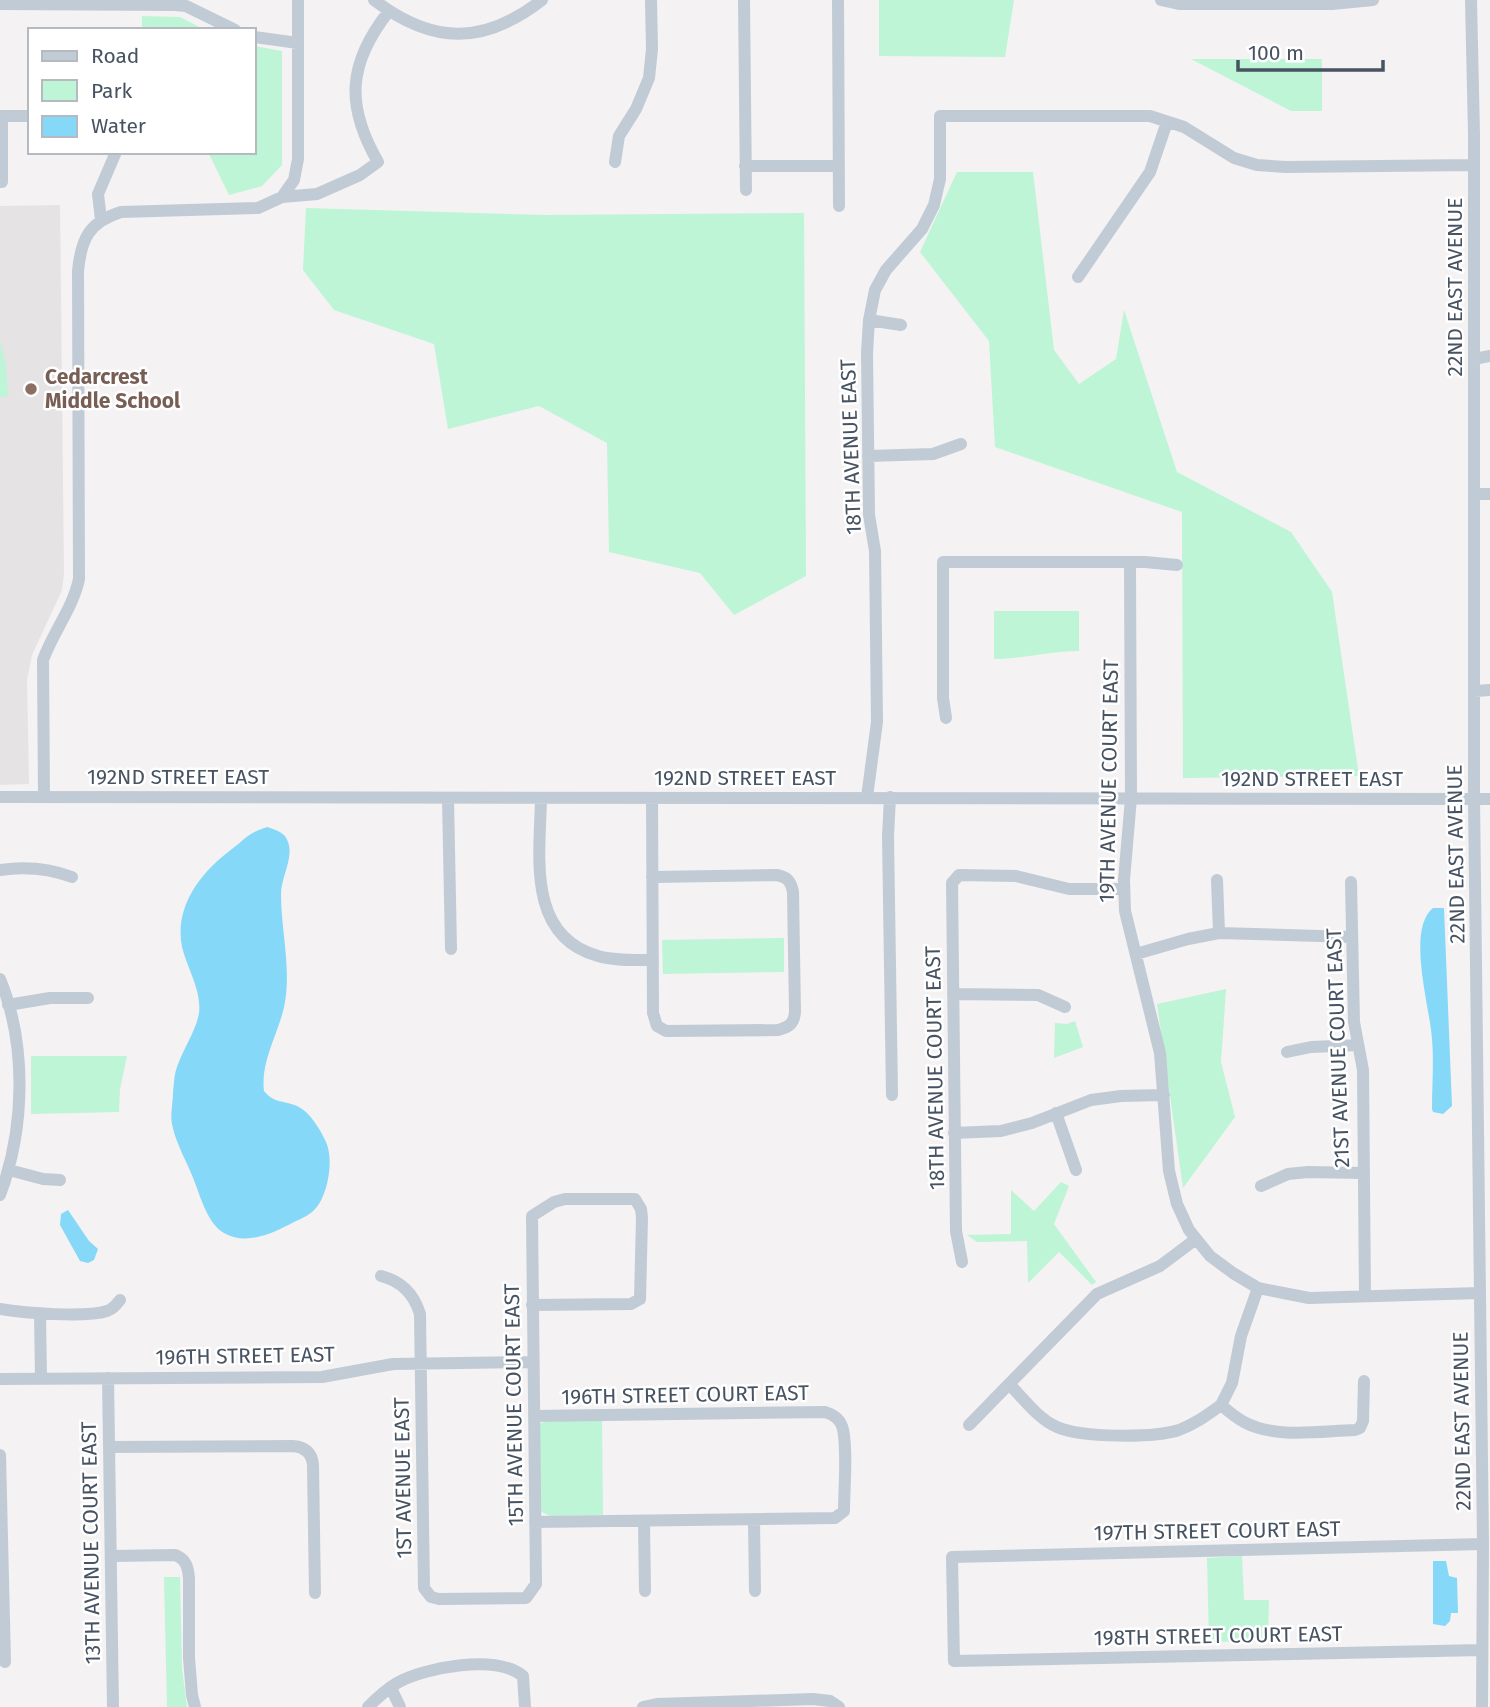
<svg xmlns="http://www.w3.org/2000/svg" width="1490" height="1707" font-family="'Fira Sans',sans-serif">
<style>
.education{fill:#e5e3e3}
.green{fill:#bdf5d6}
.water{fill:#85d8f7}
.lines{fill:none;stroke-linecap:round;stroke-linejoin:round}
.minor{stroke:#c1cbd5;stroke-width:12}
.education-dot{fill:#8d6e63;stroke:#fff;stroke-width:2.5}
.labels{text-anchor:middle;stroke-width:5;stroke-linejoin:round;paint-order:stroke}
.street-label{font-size:21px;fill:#475362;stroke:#fff}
.education-label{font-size:21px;font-weight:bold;fill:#785e54;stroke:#fff;text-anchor:start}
</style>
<rect width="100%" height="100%" fill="#f4f2f2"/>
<!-- education -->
<path class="education" d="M60,205L64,573L62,590L32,655L27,680L29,784L0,785V206Z"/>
<!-- green -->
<path class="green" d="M879,0H1014L1005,57L879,56Z
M142,16L180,17L205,30H142Z
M254,46L282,51V165L262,186L229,195L208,152H254Z
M1191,59H1322V111H1291Z
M957,172H1033L1054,350L1079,384L1116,359L1124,310L1177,472L1291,532L1332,592L1359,776L1183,778L1182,512L995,447L989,341L920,252Z
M306,208L545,215L804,213L806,576L734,615L700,573L609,552L607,443L539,406L448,429L434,344L334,310L303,270Z
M0,341L6,365L8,396L0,397Z
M994,611H1079V651C1050,651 1023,659 994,659Z
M784,938V972L663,974L662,940Z
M1226,989L1221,1062L1235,1117L1183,1188L1157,1004Z
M1075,1021L1083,1047L1054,1058L1055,1023L1067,1024Z
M31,1056H127L120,1089L119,1112L31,1114Z
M1061,1182L1069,1186L1054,1224L1096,1282L1092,1285L1059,1252L1028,1283L1027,1241L977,1242L967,1235L1011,1234V1190L1034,1211Z
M602,1420L603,1515L550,1516L542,1512L538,1504L539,1424L546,1421Z
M1242,1556L1244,1600H1269L1268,1641L1209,1642L1207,1558Z
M164,1577H180L182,1668L187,1707H167Z"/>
<!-- water -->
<path class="water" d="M267,827C276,830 285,832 288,842C294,858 281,877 281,894C281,930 291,966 285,1002C280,1032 260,1060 264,1091C275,1104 283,1100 297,1106C310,1112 320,1129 326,1142C334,1160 328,1194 316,1208C310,1215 301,1219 294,1222C273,1233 247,1246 224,1233C208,1224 201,1198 195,1183C188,1163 176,1145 172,1124C170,1114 173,1103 173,1093C174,1084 174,1075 177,1067C183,1049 196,1031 199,1013C202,991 187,968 182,947C174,906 201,872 232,849C248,837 246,834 267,827Z
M1433,908H1444L1452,1106L1443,1114L1433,1112L1432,1109C1432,1086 1434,1062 1432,1039C1430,1007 1406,930 1433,908Z
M68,1210L89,1241L98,1249L94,1260L88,1263L80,1261L60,1225L61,1214Z
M1433,1561H1446L1449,1576L1457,1578L1458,1613H1451L1450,1621L1445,1626L1433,1624Z"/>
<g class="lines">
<!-- minor -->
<path class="minor" d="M374,0C433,45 484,45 542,0
M744,0L746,190
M838,0L839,206
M1161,0L1179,4H1332L1373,0
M1471,0L1474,134V799L1483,1544L1482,1707
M0,4L175,5L186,6L235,30
M254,37L298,43
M0,116H30
M2,116V182
M615,162L619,136L636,109L649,78L652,49L651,0
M745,166H839
M282,197L294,180L298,159V0
M101,220L98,194L116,152
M1078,277L1150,172L1167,122
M869,320L901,325
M1474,359L1490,356
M868,456L933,454L961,444
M1474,494H1490
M1130,563L1131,798L1124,880L1125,911L1160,1053L1169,1171L1177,1204L1189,1230L1210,1256L1233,1273L1258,1288L1309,1298L1480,1293
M1475,691L1490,690
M946,718L943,698V562H1145L1177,565
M0,797L1490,799
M44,797L43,660C53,632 73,608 79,579L78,271C81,239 89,222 121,212L258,208L282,197L317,194L360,175L378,162C345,105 348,63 389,11
M867,797L877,722L875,551L869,515L867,353L869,320L875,290L886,270L922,229L934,205L940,179V116H1150L1184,127L1234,158L1257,165L1286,167L1474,165
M890,797L888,836L892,1095
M448,798L451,949
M541,798C540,855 526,936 598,956C616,961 635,960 653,960
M652,798L653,1013L657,1026L666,1031L778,1030C789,1027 794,1024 795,1012L793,892C791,881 787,877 777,875L652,877
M0,870C26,866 48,868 72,877
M1217,880L1219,933
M1351,882L1354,1022L1363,1070L1365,1296
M1136,954L1188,939L1219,933L1352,937
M0,979C27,1045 25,1128 0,1195
M953,994L1038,995L1065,1007
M8,1005L50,998H88
M1287,1052L1311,1047L1358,1045
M1056,1113L1076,1170
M954,1133L1001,1131L1032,1123L1091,1100L1121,1096L1164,1095
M9,1170L43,1179L60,1180
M1261,1186L1288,1174L1308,1172L1363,1173
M962,1262L956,1231L952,883L959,875L1016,876L1069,889H1124
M381,1276C401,1281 414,1294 420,1314L424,1588L431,1597L439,1599L526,1598L536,1584L532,1216L554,1202L565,1199H635L641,1209L642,1218L640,1299L631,1304L532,1305
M0,1309C24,1313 85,1318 107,1311C113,1309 116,1305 120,1300
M40,1313L41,1379
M108,1378L113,1707
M0,1379L322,1377L393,1364L532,1362
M1009,1384C1023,1398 1038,1419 1057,1427C1082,1438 1154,1438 1179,1430C1195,1424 1207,1415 1221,1405C1228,1411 1236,1418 1244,1422C1275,1439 1320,1431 1355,1430L1360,1428L1363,1421L1364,1381
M1221,1405L1232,1383L1241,1336L1258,1288
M534,1416L825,1412C832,1414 839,1418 842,1426C848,1443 844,1491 844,1511L835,1518L535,1522
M969,1425L1097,1294L1160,1266L1196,1239
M110,1447L293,1446C305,1447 312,1453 313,1465L315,1593
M0,1455L5,1662
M754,1520L755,1591
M644,1522L645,1591
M112,1556L175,1555C186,1559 188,1567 189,1578V1658L192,1695L195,1707
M1482,1650L954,1661L952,1557L1483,1544
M391,1688L400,1707
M368,1707C377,1698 387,1689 397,1683C426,1667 496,1654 523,1676L525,1707
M643,1707L657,1704L813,1699L830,1701L839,1707"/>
</g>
<!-- markers -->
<circle class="education-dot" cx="31" cy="389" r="7"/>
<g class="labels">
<!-- street labels -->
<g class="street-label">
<text transform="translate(1455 287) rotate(-90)" y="7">22ND EAST AVENUE</text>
<text transform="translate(851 447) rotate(-92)" y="7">18TH AVENUE EAST</text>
<text x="178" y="784">192ND STREET EAST</text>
<text x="745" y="785">192ND STREET EAST</text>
<text x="1312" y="786">192ND STREET EAST</text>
<text transform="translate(1109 781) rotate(-89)" y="7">19TH AVENUE COURT EAST</text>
<text transform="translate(1456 854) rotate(-91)" y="7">22ND EAST AVENUE</text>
<text transform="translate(1338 1048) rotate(-92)" y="7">21ST AVENUE COURT EAST</text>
<text transform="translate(935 1068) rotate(-91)" y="7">18TH AVENUE COURT EAST</text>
<text transform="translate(245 1356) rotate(-1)" y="7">196TH STREET EAST</text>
<text transform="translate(685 1395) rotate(-1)" y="7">196TH STREET COURT EAST</text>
<text transform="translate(514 1405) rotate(-91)" y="7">15TH AVENUE COURT EAST</text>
<text transform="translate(1462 1421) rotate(-91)" y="7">22ND EAST AVENUE</text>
<text transform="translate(403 1478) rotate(-91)" y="7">1ST AVENUE EAST</text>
<text transform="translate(1217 1531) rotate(-1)" y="7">197TH STREET COURT EAST</text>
<text transform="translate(91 1543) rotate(-91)" y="7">13TH AVENUE COURT EAST</text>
<text transform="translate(1218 1636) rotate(-1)" y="7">198TH STREET COURT EAST</text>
</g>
<!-- education labels -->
<g class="education-label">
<text x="45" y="384">Cedarcrest<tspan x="45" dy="24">Middle School</tspan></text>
</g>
</g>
<!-- legend -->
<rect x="28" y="28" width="228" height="126" fill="#ffffff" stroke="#b5bac0" stroke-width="2"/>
<rect x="42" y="51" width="35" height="10" fill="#c1cbd5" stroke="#b5bac0" stroke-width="2"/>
<text x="91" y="63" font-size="21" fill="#475362">Road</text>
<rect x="42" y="80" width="35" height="21" fill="#bdf5d6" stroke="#b5bac0" stroke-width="2"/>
<text x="91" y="98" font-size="21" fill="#475362">Park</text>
<rect x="42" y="116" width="35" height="21" fill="#85d8f7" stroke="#b5bac0" stroke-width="2"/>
<text x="91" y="133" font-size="21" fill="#475362">Water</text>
<!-- scale -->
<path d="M1238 60v10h145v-10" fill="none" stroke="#475362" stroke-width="3.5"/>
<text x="1248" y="60" font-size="21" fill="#475362" stroke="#ffffff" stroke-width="5" paint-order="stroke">100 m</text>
</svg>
